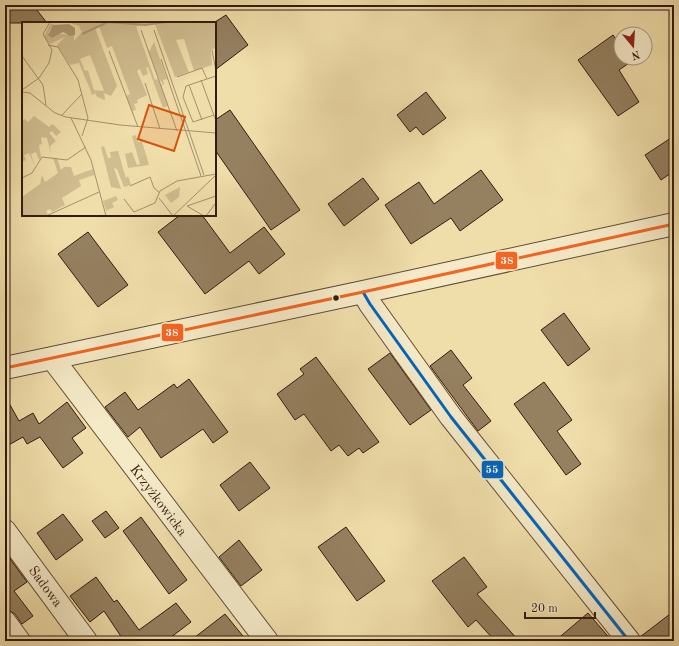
<svg xmlns="http://www.w3.org/2000/svg" width="679" height="646" font-family="'Old Standard TT',serif">
<style>
.building{fill:#958060;stroke:#331b0f}
.lines{fill:none;stroke-linecap:round;stroke-linejoin:round}
.minor-casing{stroke:#624c36;stroke-width:24}
.minor{stroke:#f5eac8;stroke-width:22}
.bus-1-casing{stroke:#f5eac8;stroke-width:6}
.bus-2-casing{stroke:#f5eac8;stroke-width:6}
.bus-1{stroke:#0065bd;stroke-width:3}
.bus-2{stroke:#f26522;stroke-width:3}
.bus-dot{fill:#331b0f;stroke:#f5eac8;stroke-width:1.5}
.labels{text-anchor:middle;stroke-width:4;stroke-linejoin:round;paint-order:stroke}
.street-label{font-size:14px;fill:#331b0f;stroke:#f5eac8}
.inset-river{fill:none;stroke:#b09c75;stroke-width:2}
.inset-road{fill:none;stroke:#a4906c;stroke-width:1}
.view{fill:#d6530c;fill-opacity:0.15;stroke:#d6530c;stroke-width:2}
.inset-edge{fill:none;stroke:#331b0f;stroke-width:2}
.line-badge{stroke:#f5eac8;stroke-width:1.5}
.badge-label{font-size:11px;text-anchor:middle;font-weight:bold;fill:#fff}
</style>
<rect width="100%" height="100%" fill="#f0deaa"/>
<filter id="stains"><feTurbulence type="fractalNoise" baseFrequency=".005" numOctaves="4"/><feColorMatrix values="0 0 0 0 .2 0 0 0 0 .09 0 0 0 0 .02 0 0 0 .5 -.17"/></filter>
<radialGradient id="worn" r=".72"><stop offset=".6" stop-color="#630" stop-opacity="0"/><stop offset="1" stop-color="#630" stop-opacity=".3"/></radialGradient>
<!-- building -->
<path class="building" d="M5,5H33L47,23H5Z
M226,15L248,45L215,70V22Z
M613,35L621,46V58H630L632,61L619,70L639,102L618,116L578,60Z
M426,92L446,118L423,135L416,127L410,132L397,115Z
M230,110L300,210L271,230L215,150V120Z
M674,136V171L661,180L645,155Z
M481,170L503,200L460,231L451,218L411,244L385,205L419,182L434,204Z
M363,178L379,199L344,226L328,204Z
M180,215H202L230,253L264,227L285,254L259,274L249,261L205,294L158,232Z
M88,232L128,285L98,307L58,254Z
M564,313L590,349L568,366L541,330Z
M451,350L472,378L463,385L491,421L478,431L430,366Z
M390,353L431,410L410,425L368,369Z
M316,357L379,442L363,453L359,448L348,456L339,445L331,451L304,414L295,420L277,394L304,374L300,369Z
M189,379L228,432L213,443L203,429L161,458L140,427L128,437L105,407L125,392L138,410L174,384L177,388Z
M544,382L572,420L557,431L581,464L566,475L514,404Z
M5,396L19,421L33,413L39,424L67,402L86,428L72,438L83,453L63,468L40,437L27,444L23,437L5,447Z
M250,462L270,488L239,511L220,485Z
M106,511L119,528L105,538L92,521Z
M63,514L83,540L56,560L37,533Z
M141,517L187,580L169,594L123,531Z
M346,527L385,581L357,601L318,547Z
M239,540L262,570L241,586L219,557Z
M5,552L27,582L14,591L33,616L22,624L15,614L10,611L5,610Z
M464,557L487,587L477,594L519,641H495L476,620L468,627L432,581Z
M96,577L114,602L117,600L139,630L176,603L191,622L166,641H124L104,611L90,622L70,596Z
M674,611V641H641L640,637Z
M588,613L612,641H555Z
M225,614L247,641H190Z"/>
<g class="lines">
<!-- minor casing -->
<g class="minor-casing">
<path id="minor" d="M363,292L370,304L451,417L629,641
M52,358L267,641
M5,368L363,292L674,224
M5,531L86,641
M5,622L19,641"/>
</g>
<!-- minor -->
<use href="#minor" class="minor"/>
<!-- bus-1 casing -->
<g class="bus-1-casing">
<path id="bus-1" d="M363,292L370,304L451,417L629,641"/>
</g>
<!-- bus-2 casing -->
<g class="bus-2-casing">
<path id="bus-2" d="M5,368L363,292L674,224"/>
</g>
<!-- bus-1 -->
<use href="#bus-1" class="bus-1"/>
<!-- bus-2 -->
<use href="#bus-2" class="bus-2"/>
</g>
<!-- markers -->
<circle class="bus-dot" cx="336" cy="298" r="3.5"/>
<g class="labels">
<!-- street labels -->
<g class="street-label">
<text transform="translate(159 500) rotate(53)" y="5">Krzyżkowicka</text>
<text transform="translate(46 586) rotate(54)" y="5">Sadowa</text>
</g>
</g>
<!-- overview -->
<g transform="translate(22 22)">
<rect width="194" height="194" fill="#f0deaa"/>
<path d="M45,0H194V26L189,28L190,43L172,49L162,17L154,18L167,50L153,55L133,2L114,4L133,58L136,57L138,63L141,62L137,57L127,30L132,20L145,57L141,58L142,62L139,64L146,84L141,86L126,45L124,46L126,52L121,54L118,47L115,49L125,73L115,78L116,81L112,82L114,88L110,89L104,74L108,72L90,24L85,26L77,4L73,6L95,64L89,74L82,71L83,78L75,75L72,68L82,69L68,33L58,37L63,49L66,48L73,72L67,73L70,72L57,41L48,43L35,23L43,15L28,22L22,15L28,2H32L26,11L52,13V19L60,10L57,4ZM12,94L27,105L30,102L33,104L39,110L34,114L30,109L27,111L34,119L28,124L29,132L25,116L19,115L20,122L17,123L19,135L17,138L14,130L9,132L13,144L7,131L2,133L4,138L0,140V99L3,97L6,100ZM114,113L116,120L120,119L127,143L106,146L103,132L110,130L115,143L118,142L110,114ZM82,124L86,136H89L88,130L96,129L103,153L104,156L106,154L109,163L102,165L95,147L92,146L99,167L89,165L79,125ZM31,136H35L39,148L42,145H49L52,154L71,147L72,153L57,158L59,164L40,176L43,183L30,190L28,187L24,189L26,192L23,194H0V175L18,162L20,153L23,160L36,151ZM158,165L157,175L149,181L143,173ZM94,174L96,178L90,181L92,185L84,189L81,179Z" fill="#d0bd90"/>
<path d="M47,2L53,6V13L48,14L41,10L30,16L26,13L31,3Z" fill="#b09c75"/>
<path class="inset-river" d="M87,0L123,3L144,0M60,12L86,0"/>
<path class="inset-road" d="M119,8L155,109M132,8L182,153M26,23L36,25L56,58L66,96L60,114M190,28L194,49M87,29L116,105M0,34L21,63L24,83M139,37L179,154M155,55L180,46L185,57M179,58L194,99M123,61L138,107M167,63L180,98M0,68L17,56L27,41L30,28L21,12L28,0M0,70L8,71L33,91L44,95L98,103L194,111M40,93L60,72M192,93L171,100L161,75L164,64L194,54M49,96L69,138L84,194M0,156L10,151L20,135L45,138L64,125M108,164L128,155L132,166L138,171M137,176L151,194M102,177L112,190L133,181L138,169L155,159L194,152M165,184L194,174M165,184L182,194M24,194L77,170M151,194L194,153M184,194L193,182"/>
<path class="view" d="M127,83L163,95L152,129L116,117Z"/>
<rect width="194" height="194" class="inset-edge"/>
</g>
<g class="line-badge">
<rect x="495" y="251" width="23" height="19" rx="4" fill="#f26522"/>
<rect x="161" y="323" width="23" height="19" rx="4" fill="#f26522"/>
<rect x="481" y="460" width="23" height="19" rx="4" fill="#0065bd"/>
</g>
<g class="badge-label">
<text x="507" y="264">38</text>
<text x="172" y="336">38</text>
<text x="492" y="473">55</text>
</g>
<!-- margin -->
<rect width="679" height="646" fill="none" stroke="#f0deaa" stroke-width="20"/>
<rect x="6" y="6" width="667" height="634" fill="none" stroke="#331b0f" stroke-width="2"/>
<rect x="10" y="10" width="659" height="626" fill="none" stroke="#331b0f"/>
<!-- north arrow -->
<g transform="translate(633 46) rotate(162)"><circle r="19" fill="#f5eac8" stroke="#a7977e"/>
<path d="M0-3L7 15L0 10L-7 15Z" fill="#8f2418"/>
<text y="-6" font-size="11" font-weight="bold" text-anchor="middle" fill="#331b0f">N</text>
</g>
<!-- scale -->
<path d="M525 612v6h70v-6" fill="none" stroke="#331b0f" stroke-width="2"/>
<text x="531" y="612" font-size="12" fill="#331b0f" stroke="#f5eac8" stroke-width="3" paint-order="stroke">20 m</text>
<rect width="100%" height="100%" filter="url(#stains)"/>
<rect width="100%" height="100%" fill="url(#worn)"/>
</svg>
